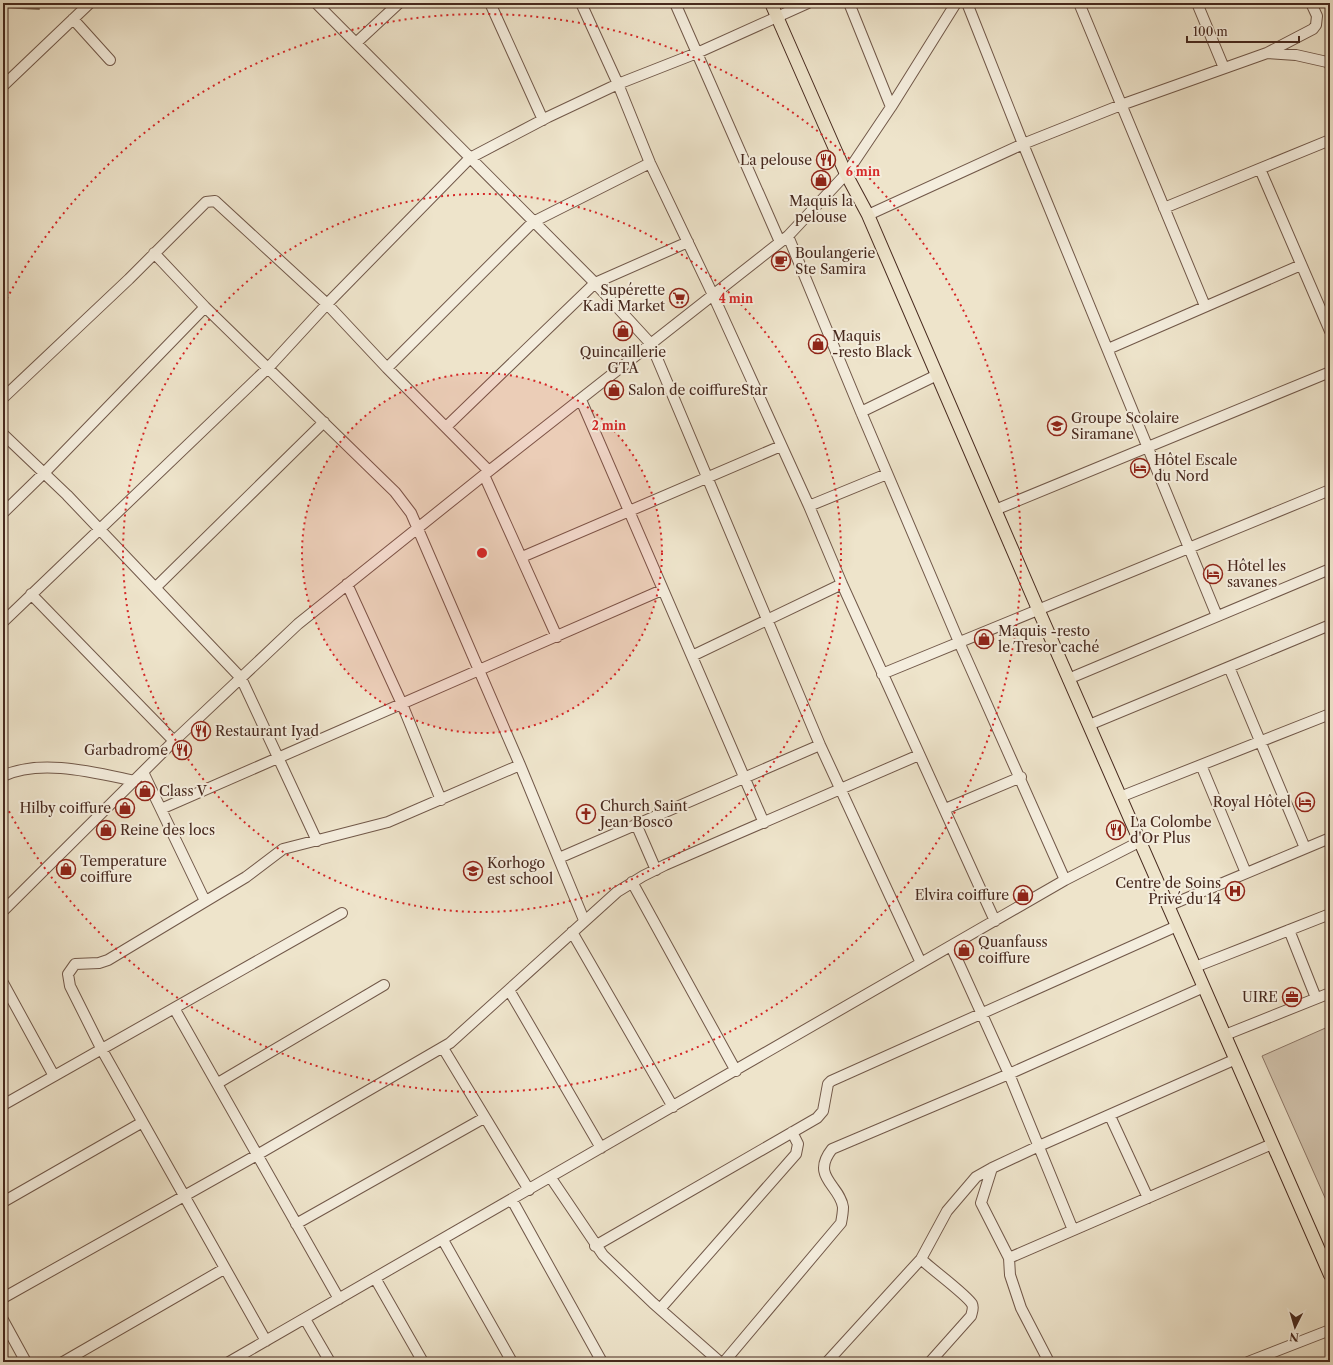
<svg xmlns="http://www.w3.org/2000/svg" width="1333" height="1365" font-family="'Libre Caslon Text',serif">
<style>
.green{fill:#d2c4ae;stroke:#8c7666}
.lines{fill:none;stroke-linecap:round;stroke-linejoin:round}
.stream{stroke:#897362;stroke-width:2}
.minor-casing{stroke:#715849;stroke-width:12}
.major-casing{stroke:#47291e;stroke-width:14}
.minor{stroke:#f4eddd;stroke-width:10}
.major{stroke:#eee4cb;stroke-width:12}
.ring{fill:none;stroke:#d62828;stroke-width:2;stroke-dasharray:2 4}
.labels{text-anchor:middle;stroke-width:4;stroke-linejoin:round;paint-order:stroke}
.poi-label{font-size:14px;fill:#47291e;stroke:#f4eddd;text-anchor:start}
.centre{fill:#d62828;stroke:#f4eddd;stroke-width:2}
.ring-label{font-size:12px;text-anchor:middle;font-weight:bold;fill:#d62828;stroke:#f4eddd;stroke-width:4;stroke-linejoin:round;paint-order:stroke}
</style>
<rect width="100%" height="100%" fill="#eee4cb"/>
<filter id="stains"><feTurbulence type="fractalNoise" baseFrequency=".005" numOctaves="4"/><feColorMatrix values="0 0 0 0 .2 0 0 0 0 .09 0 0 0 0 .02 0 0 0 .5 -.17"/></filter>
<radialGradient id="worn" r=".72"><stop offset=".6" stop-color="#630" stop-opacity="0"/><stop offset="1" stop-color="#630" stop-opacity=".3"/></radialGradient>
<!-- green -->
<path class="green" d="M1330,1026V1209L1262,1056Z"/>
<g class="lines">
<!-- stream -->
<path class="stream" d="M3,7L39,9"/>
<!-- minor casing -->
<g class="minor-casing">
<path id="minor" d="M316,3L595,283L651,344L820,745L921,963
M490,3L543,120
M581,3L618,84L650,163L713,295L809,506L842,584L995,921
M675,3L780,242
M849,3L891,107
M967,3L1023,144L1217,616
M1079,3L1205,306
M1197,3L1224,68
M73,19L110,60
M356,43L399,3
M1267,53L1296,55L1327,62L1330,65
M3,86L90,3
M1260,169L1330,331
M1164,208L1330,140
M868,215L1023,144L1121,105L1267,53L1313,29L1316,25L1317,16L1311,3
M788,236L861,412L959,642L1065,880
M154,253L205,307L395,492L411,513L520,765L584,920
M1108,349L1301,265
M387,368L533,222L650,163
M3,398L129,279L206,202L215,201L327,304L387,368L489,471
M581,400L764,823
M861,412L937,375
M447,426L595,283L688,242
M3,434L67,495L241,678L317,841
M484,475L557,637
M809,506L887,474
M995,510L1330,372
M3,513L45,472L205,307
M522,557L781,446
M347,584L402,704L441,800
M156,587L324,422
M31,594L174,741
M3,622L269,367L327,304L470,158L548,117L618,84L697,53L808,3
M692,656L842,584
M1229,667L1305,848
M882,674L1330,490
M1068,679L1330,569
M1089,725L1330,625
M1201,765L1246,873
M143,772L205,901
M3,776C41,758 96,773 135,781
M1120,797L1330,714
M161,809L662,590
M945,809L1021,777
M636,824L656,870
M559,858L820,745
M632,882L736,1071
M1168,906L1330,838
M3,911L174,741L298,624L489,471L788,236L846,174L891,107L956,3
M1289,930L1316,998
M572,932L673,1107
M951,946L1009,1074L1073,1230
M1195,967L1330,914
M3,983L54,1076
M509,990L601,1148
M174,1008L339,1299
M1225,1035L1330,993
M443,1048L529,1190
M218,1083L384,985
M3,1105L342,913
M1110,1116L1148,1198
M992,1168L981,1203L1009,1258L1010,1275L1021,1308L1049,1362
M551,1178L603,1255L653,1303L720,1362
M512,1200L602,1362
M3,1202L141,1123
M296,1224L484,1118
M443,1240L512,1362
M595,1246L817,1118L823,1111L828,1084L831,1081L1177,926
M1009,1258L1272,1144
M921,1259C930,1268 967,1295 972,1304C974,1308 972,1312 971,1316L930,1362
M375,1278L423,1362
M3,1298L257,1155L450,1043L617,892L643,876L665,865L919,755
M660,1309L796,1154L798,1144L792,1132
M305,1319L330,1362
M3,1320L26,1362
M266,1341L102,1050L70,986L68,974L75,964L99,963L108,960L246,877L283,849L388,822L520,765
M63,1362L224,1269
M229,1362L1065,880L1139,842
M724,1362L841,1223C842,1218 843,1212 843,1207C840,1185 810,1177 832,1149L1009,1074L1204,987
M827,1362L921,1259L947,1211L976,1177L992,1168L1039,1146L1236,1059
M1248,1362L1330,1330"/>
</g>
<!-- major casing -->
<g class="major-casing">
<path id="major" d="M771,3L846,174L868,215L1038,609L1330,1275"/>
</g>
<!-- minor -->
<use href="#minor" class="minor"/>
<!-- major -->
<use href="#major" class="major"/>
</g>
<!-- distance rings -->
<circle cx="482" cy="553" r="180" fill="#d62828" fill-opacity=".12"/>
<g class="ring">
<circle cx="482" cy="553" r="180"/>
<circle cx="482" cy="553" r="359"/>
<path d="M4 304A539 539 0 1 1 4 802"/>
</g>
<!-- icons -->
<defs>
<g id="restaurant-ring" transform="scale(1)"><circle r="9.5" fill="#f4eddd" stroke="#8f2418" stroke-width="1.5"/><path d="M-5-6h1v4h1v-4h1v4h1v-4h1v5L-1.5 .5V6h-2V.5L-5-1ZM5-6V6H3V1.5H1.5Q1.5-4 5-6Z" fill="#8f2418"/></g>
<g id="shop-ring" transform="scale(1)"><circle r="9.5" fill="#f4eddd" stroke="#8f2418" stroke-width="1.5"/><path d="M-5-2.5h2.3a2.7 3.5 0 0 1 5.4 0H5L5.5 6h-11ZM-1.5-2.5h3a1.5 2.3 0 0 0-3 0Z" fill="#8f2418"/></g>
<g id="cafe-ring" transform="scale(1)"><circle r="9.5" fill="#f4eddd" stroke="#8f2418" stroke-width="1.5"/><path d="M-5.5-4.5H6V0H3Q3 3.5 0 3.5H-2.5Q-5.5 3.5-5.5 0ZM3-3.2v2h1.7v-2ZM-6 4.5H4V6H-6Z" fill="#8f2418"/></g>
<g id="supermarket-ring" transform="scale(1)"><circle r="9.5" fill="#f4eddd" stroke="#8f2418" stroke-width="1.5"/><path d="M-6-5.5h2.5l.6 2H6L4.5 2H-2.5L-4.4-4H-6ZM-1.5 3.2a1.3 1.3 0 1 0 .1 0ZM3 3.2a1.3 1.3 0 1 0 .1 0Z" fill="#8f2418"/></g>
<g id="school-ring" transform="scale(1)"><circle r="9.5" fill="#f4eddd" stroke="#8f2418" stroke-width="1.5"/><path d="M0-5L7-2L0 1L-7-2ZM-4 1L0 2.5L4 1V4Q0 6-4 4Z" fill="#8f2418"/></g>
<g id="hotel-ring" transform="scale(1)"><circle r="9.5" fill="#f4eddd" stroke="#8f2418" stroke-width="1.5"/><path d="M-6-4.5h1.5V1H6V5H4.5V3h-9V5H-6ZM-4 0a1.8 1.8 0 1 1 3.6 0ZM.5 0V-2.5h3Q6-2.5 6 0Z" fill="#8f2418"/></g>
<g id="church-ring" transform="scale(1)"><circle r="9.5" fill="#f4eddd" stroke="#8f2418" stroke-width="1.5"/><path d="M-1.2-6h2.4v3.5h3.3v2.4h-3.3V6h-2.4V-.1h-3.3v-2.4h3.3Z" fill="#8f2418"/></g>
<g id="hospital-ring" transform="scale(1)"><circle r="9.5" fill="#f4eddd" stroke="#8f2418" stroke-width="1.5"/><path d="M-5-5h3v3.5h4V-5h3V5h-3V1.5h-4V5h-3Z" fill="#8f2418"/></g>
<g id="office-ring" transform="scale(1)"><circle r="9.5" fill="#f4eddd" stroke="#8f2418" stroke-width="1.5"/><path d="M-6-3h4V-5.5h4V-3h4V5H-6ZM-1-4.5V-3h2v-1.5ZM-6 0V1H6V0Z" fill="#8f2418"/></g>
</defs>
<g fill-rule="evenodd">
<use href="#restaurant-ring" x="826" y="160"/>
<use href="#shop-ring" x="821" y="180"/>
<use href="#cafe-ring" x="781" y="261"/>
<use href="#supermarket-ring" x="679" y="298"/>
<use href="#shop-ring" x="623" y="331"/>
<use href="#shop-ring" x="818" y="344"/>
<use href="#shop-ring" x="614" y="390"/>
<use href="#school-ring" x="1057" y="426"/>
<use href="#hotel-ring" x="1140" y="468"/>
<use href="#hotel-ring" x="1213" y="574"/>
<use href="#shop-ring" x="984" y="639"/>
<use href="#restaurant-ring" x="201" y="731"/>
<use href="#restaurant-ring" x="182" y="750"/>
<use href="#shop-ring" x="145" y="791"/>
<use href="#hotel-ring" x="1305" y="802"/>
<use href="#shop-ring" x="125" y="808"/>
<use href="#church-ring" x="586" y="814"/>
<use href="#shop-ring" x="106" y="830"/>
<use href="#restaurant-ring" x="1116" y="830"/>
<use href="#shop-ring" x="66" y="869"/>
<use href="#school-ring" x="473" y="871"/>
<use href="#hospital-ring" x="1235" y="891"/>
<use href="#shop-ring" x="1023" y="895"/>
<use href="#shop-ring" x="964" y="950"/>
<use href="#office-ring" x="1292" y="997"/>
</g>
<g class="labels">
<!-- poi labels -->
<g class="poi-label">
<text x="812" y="165" text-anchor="end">La pelouse</text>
<text x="821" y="206" text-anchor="middle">Maquis la<tspan x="821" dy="16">pelouse</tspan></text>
<text x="795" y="258">Boulangerie<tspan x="795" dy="16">Ste Samira</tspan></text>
<text x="665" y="295" text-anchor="end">Supérette<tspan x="665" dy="16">Kadi Market</tspan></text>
<text x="832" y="341">Maquis<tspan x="832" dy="16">-resto Black</tspan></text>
<text x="623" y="357" text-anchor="middle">Quincaillerie<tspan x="623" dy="16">GTA</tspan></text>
<text x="628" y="395">Salon de coiffureStar</text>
<text x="1071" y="423">Groupe Scolaire<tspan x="1071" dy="16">Siramane</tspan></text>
<text x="1154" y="465">Hôtel Escale<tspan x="1154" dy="16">du Nord</tspan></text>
<text x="1227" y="571">Hôtel les<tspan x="1227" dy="16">savanes</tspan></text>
<text x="998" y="636">Maquis -resto<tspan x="998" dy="16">le Tresor caché</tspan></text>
<text x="215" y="736">Restaurant Iyad</text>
<text x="168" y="755" text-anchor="end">Garbadrome</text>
<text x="159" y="796">Class V</text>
<text x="1291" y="807" text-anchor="end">Royal Hôtel</text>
<text x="600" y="811">Church Saint<tspan x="600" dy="16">Jean Bosco</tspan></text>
<text x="111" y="813" text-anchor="end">Hilby coiffure</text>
<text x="1130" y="827">La Colombe<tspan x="1130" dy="16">d'Or Plus</tspan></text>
<text x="120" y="835">Reine des locs</text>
<text x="80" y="866">Temperature<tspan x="80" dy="16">coiffure</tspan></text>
<text x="487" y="868">Korhogo<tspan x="487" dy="16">est school</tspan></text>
<text x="1221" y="888" text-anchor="end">Centre de Soins<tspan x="1221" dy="16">Privé du 14</tspan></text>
<text x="1009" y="900" text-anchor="end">Elvira coiffure</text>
<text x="978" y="947">Quanfauss<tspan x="978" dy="16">coiffure</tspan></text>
<text x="1278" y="1002" text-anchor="end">UIRE</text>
</g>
</g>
<circle cx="482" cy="553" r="6" class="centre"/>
<g class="ring-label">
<text x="863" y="176">6 min</text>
<text x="736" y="303">4 min</text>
<text x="609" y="430">2 min</text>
</g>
<!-- margin -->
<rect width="1333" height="1365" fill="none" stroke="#eee4cb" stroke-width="16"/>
<rect x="4" y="4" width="1325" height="1357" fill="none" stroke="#47291e" stroke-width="2"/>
<rect x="8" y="8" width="1317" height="1349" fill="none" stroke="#47291e"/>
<!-- north arrow -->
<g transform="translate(1295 1327) rotate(185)" stroke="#f4eddd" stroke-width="3" paint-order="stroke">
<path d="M0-3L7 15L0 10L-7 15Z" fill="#47291e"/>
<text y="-6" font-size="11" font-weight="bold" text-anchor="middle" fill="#47291e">N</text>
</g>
<!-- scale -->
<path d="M1187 36v6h112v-6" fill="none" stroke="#47291e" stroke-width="2"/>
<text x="1193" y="36" font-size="12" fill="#47291e" stroke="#f4eddd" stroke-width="3" paint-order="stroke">100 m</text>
<rect width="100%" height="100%" filter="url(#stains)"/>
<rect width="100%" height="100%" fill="url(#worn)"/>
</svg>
